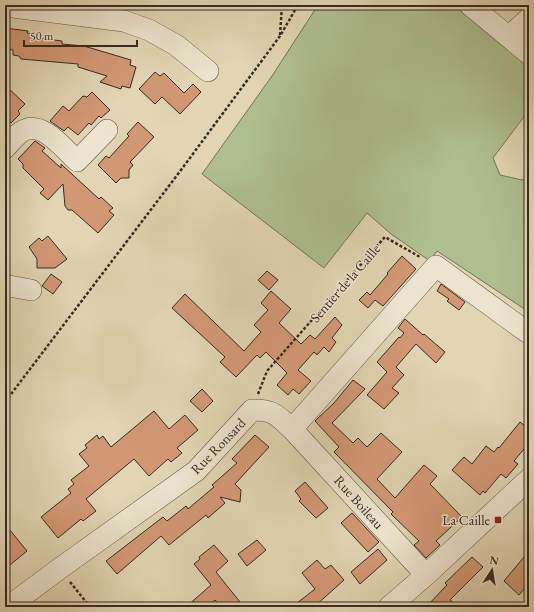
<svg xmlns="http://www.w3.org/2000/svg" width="534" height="612" font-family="'EB Garamond',serif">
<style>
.green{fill:#aebe90;stroke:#727459}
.building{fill:#d29874;stroke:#362b22}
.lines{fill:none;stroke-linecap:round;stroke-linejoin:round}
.minor-casing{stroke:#615646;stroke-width:22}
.path{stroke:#362b22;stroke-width:2.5;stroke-dasharray:3 2;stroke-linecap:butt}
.minor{stroke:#ece4ce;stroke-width:21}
.poi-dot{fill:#8f2418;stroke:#ece4ce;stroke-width:1.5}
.labels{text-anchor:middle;stroke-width:3;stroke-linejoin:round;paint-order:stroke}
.street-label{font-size:14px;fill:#362b22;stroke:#ece4ce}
.poi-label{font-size:14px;fill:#362b22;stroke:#ece4ce;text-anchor:end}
</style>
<rect width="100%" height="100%" fill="#e1d5b3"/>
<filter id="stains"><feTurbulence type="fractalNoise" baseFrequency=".005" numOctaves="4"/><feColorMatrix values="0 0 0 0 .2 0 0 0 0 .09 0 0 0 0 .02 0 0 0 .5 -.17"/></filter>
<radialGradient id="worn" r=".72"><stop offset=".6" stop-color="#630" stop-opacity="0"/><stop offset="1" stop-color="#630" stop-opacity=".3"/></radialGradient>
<!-- green -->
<path class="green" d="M318,5H455L529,65V110L493,158L500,175L522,180L529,178V312L437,251L430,261L391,234L367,213L324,268L202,174L272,76Z"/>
<!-- building -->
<path class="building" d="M5,28L28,31L27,33L40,35L39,38L62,41V44L84,46L131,60L130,65L136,67L130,88L122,86L121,89L100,82L107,76L78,67V64L21,59L19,56L13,55V50L5,49Z
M155,72L160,76L164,73L184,93L193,84L201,92L180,114L162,97L155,104L139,89Z
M5,85L25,104L18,111L20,114L11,123L9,121L5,125Z
M92,92L110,110L101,118L99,116L91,125L89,123L78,135L68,127L64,131L50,121L63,106L69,111L83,96L87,97Z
M138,122L154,137L130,162L133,165L129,170V178H121L116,183L98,165L106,156L109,158L129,136L127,134Z
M35,141L45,148L42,151L61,168V164L99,199L101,197L113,208L109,211L114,215L98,233L72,210H68L65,206L63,184L48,200L40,193L44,189L23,168V164L18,159Z
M48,236L67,259L55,268H37V259L29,247L39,238L42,241Z
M402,256L416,269L383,306L375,300L368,308L359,300L367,292L370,295L388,274L387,273Z
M267,271L278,280L269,290L258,280Z
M51,274L62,282L53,294L42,286Z
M441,284L465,302L459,310L447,301L449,299L437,291Z
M271,291L291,309L279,323L301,344L310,335L315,339L335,317L342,325L332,338L336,342L329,352L324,347L317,355L314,352L298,370L311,381L299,394L293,389L288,395L277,385L287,373L266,352L260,358L257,355L236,377L220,362L225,357L172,308L185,294L244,351L261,332L254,325L268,310L261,303Z
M405,319L423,335L424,334L445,352L436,363L416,344L396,367L404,375L392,388L399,393L384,409L367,395L387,372L377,362L399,337L400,338L404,333L398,328Z
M353,380L365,389L332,423L353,443L358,438L367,447L381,433L402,452L377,479L395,498L424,465L437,476L430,484L462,517L436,541L440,545L426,558L414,545L419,541L391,514L393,512L334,452L339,447L315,421L334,403Z
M202,389L213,401L202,412L190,401Z
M154,411L169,429L185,415L198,430L177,448L182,453L171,462L168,459L149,476L134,459L86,499L96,511L83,521L81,519L58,538L41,517L71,493L68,489L74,484L71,480L89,466L79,454L87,448L85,445L97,435L99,439L103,436L111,447Z
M520,422L529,429V443L514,461L518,464L506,478L501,474L485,493L483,491L480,495L452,470L464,457L472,464L486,446L494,452L498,447L499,448Z
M255,435L269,447L235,484L241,490L240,502L220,497L225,503L208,518L206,515L169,545L161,536L117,574L106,561L163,517L167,521L186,506L188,509L214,487L212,485L237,463L232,459Z
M305,482L328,508L316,518L299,501L301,499L295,491Z
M352,513L379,542L368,552L341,523Z
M5,524L27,551L5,569Z
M257,540L266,550L247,566L238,554Z
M214,545L228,561L216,572L244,607H221L215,600L207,607H186L211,585L194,564L200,559L199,557Z
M378,549L387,560L360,584L351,572Z
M529,551V583L519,595L504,581Z
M472,557L483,567L450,600L458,607H426L447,585L445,583Z
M317,560L325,569L331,565L344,580L314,607H292L315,589L302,573Z"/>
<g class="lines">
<!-- minor casing -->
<g class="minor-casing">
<path id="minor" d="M470,5L529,54
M5,6L124,21L149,30L176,45L208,71
M509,37L529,18
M5,148C10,143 15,136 21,132C41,118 64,149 77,161L107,130
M5,289L9,286L31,290
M292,429L436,266L527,332
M8,607L59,569L196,471L252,410C275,410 276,415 292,429L426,575
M389,607L426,575L529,479"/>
</g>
<!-- path -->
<path class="path" d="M280,35L282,5
M258,394L267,371L385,237L420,257
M5,402L181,170L280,36L298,5
M70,582L90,607"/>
<!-- minor -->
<use href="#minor" class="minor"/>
</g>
<!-- markers -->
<rect class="poi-dot" x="494" y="516" width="8" height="8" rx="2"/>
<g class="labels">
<!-- street labels -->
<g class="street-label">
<text transform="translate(345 283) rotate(-49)" y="5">Sentier de la Caille</text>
<text transform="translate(218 446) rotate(-46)" y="5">Rue Ronsard</text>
<text transform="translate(359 502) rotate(48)" y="5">Rue Boileau</text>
</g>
<!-- poi labels -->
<g class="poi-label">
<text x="490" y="525">La Caille</text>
</g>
</g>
<!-- margin -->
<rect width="534" height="612" fill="none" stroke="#e1d5b3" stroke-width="20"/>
<rect x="6" y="6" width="522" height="600" fill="none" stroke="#362b22" stroke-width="2"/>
<rect x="10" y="10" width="514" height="592" fill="none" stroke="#362b22"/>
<!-- north arrow -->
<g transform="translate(492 570) rotate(12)" stroke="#ece4ce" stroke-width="3" paint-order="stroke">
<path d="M0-3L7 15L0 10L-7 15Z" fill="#362b22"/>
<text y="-6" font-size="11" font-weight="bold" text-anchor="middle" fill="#362b22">N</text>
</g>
<!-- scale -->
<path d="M24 40v6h113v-6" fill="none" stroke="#362b22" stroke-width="2"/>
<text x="30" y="40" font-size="12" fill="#362b22" stroke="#ece4ce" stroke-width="3" paint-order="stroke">50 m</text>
<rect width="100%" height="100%" filter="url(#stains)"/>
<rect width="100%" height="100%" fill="url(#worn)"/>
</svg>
